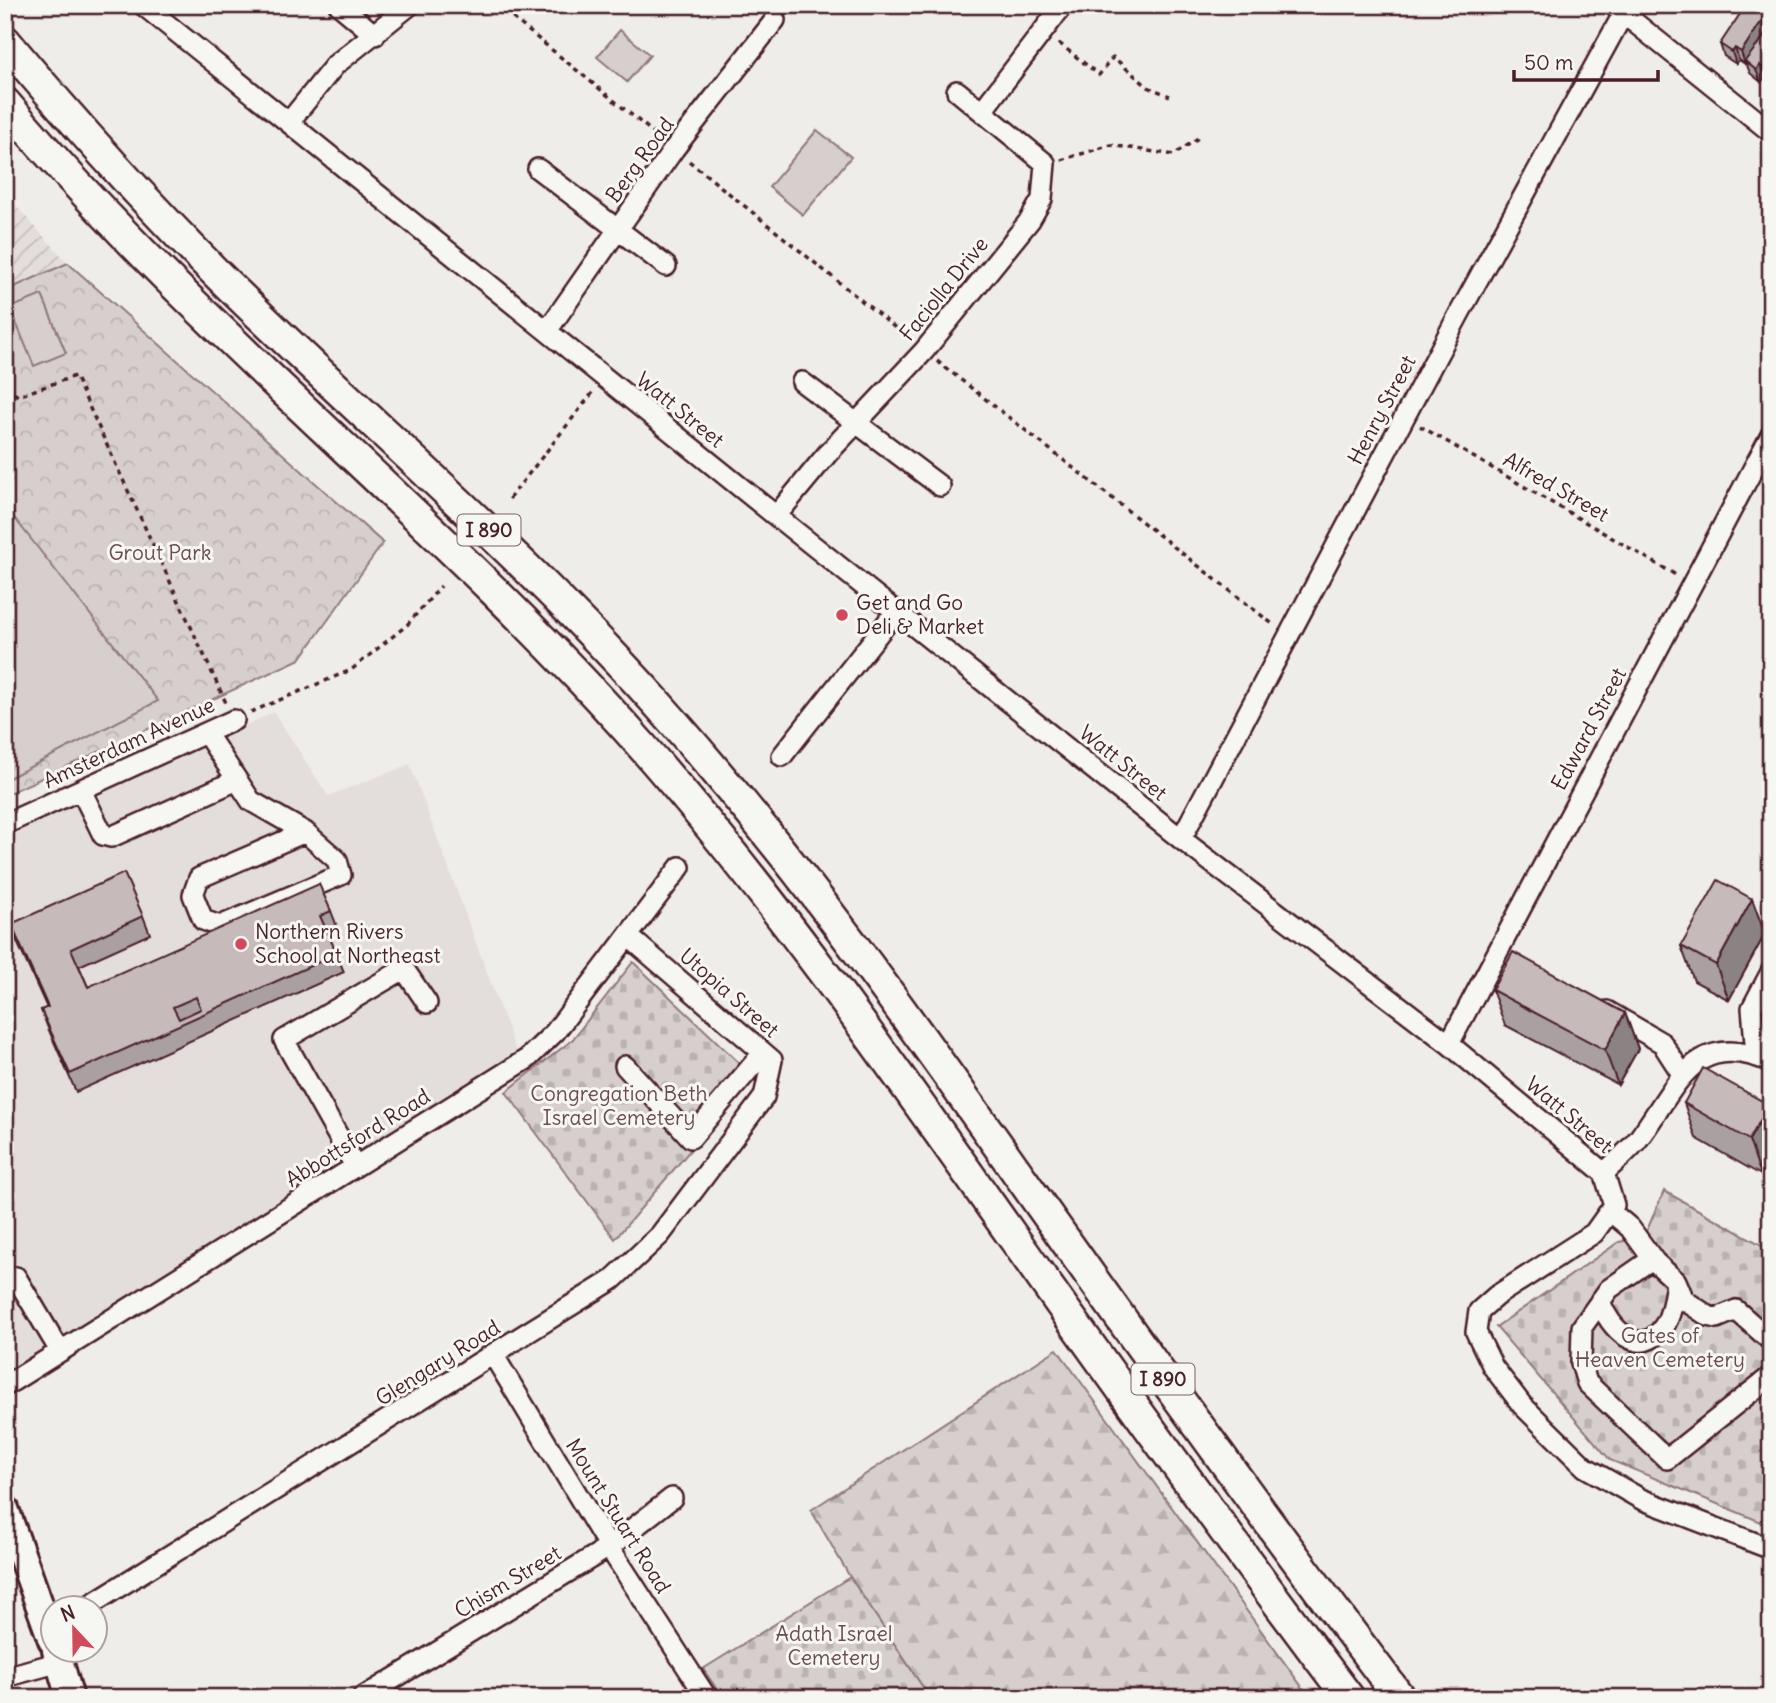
<svg xmlns="http://www.w3.org/2000/svg" width="1776" height="1703" font-family="Delius,sans-serif">
<style>
.built{fill:#e3dedc}
.industrial{fill:url(#industrial-furrows)}
.forest{fill:url(#forest-firs);stroke:#90777c;stroke-width:2}
.cemetery{fill:url(#cemetery-stones);stroke:#90777c;stroke-width:2}
.park{fill:url(#park-crowns);stroke:#90777c;stroke-width:2}
.pitch{fill:#d7cfce;stroke:#90777c;stroke-width:2}
.lines{fill:none;stroke-linecap:round;stroke-linejoin:round}
.minor-casing{stroke:#4a1f2b;stroke-width:24}
.major-casing{stroke:#4a1f2b;stroke-width:32}
.highway-casing{stroke:#4a1f2b;stroke-width:35}
.path{stroke:#4a1f2b;stroke-width:3.5;stroke-dasharray:5 5;stroke-linecap:butt}
.minor{stroke:#f6f6f2;stroke-width:19}
.major{stroke:#f6f6f2;stroke-width:26}
.highway{stroke:#f6f6f2;stroke-width:30}
.wall{fill:#aaa0a1;stroke:#4a1f2b;stroke-width:2}
.shaded-wall{fill:#8b8283;stroke:#4a1f2b;stroke-width:2}
.building{fill:#c6babb;stroke:#4a1f2b;stroke-width:2;fill-rule:evenodd}
.poi-dot{fill:#d1495b;stroke:#f6f6f2;stroke-width:2.5}
.labels{text-anchor:middle;stroke-width:6;stroke-linejoin:round;paint-order:stroke}
.shield{fill:#f6f6f2;stroke:#7e6067;stroke-width:2}
.shield-label{font-size:19px;font-weight:bold;fill:#4a1f2b}
.street-label{font-size:21px;fill:#4a1f2b;stroke:#f6f6f2}
.park-label{font-size:21px;fill:#6d4b54;stroke:#f6f6f2}
.poi-label{font-size:21px;fill:#4a1f2b;stroke:#f6f6f2;text-anchor:start}
</style>
<defs>
<pattern id="industrial-furrows" width="10" height="10" patternUnits="userSpaceOnUse" patternTransform="scale(1.75)"><rect width="10" height="10" fill="#e3dedc"/><path d="M-1 1l2-2M0 10L10 0M9 11l2-2" fill="none" stroke="#c4bebd"/></pattern>
<pattern id="forest-firs" width="22" height="20" patternUnits="userSpaceOnUse" patternTransform="scale(1.75)"><rect width="22" height="20" fill="#d7cfce"/><path d="M5 1l3.5 6h-7zM16 11l3.5 6h-7z" fill="#bab1b1"/></pattern>
<pattern id="cemetery-stones" width="16" height="16" patternUnits="userSpaceOnUse" patternTransform="scale(1.75)"><rect width="16" height="16" fill="#d7cfce"/><path d="M2 7V4a2 2 0 0 1 4 0v3zM10 15v-3a2 2 0 0 1 4 0v3z" fill="#bab1b1"/></pattern>
<pattern id="park-crowns" width="20" height="18" patternUnits="userSpaceOnUse" patternTransform="scale(1.75)"><rect width="20" height="18" fill="#d7cfce"/><path d="M2 6a3 3 0 1 1 6 0M12 15a3 3 0 1 1 6 0" fill="none" stroke="#bab1b1"/></pattern>
</defs>
<rect width="100%" height="100%" fill="#efedea"/>
<filter id="ink" filterUnits="userSpaceOnUse"><feTurbulence type="fractalNoise" baseFrequency=".0143" numOctaves="2"/><feDisplacementMap in="SourceGraphic" scale="14" xChannelSelector="R" yChannelSelector="G"/><feConvolveMatrix kernelMatrix="1 2 1 2 8 2 1 2 1" color-interpolation-filters="sRGB"/></filter>
<g filter="url(#ink)">
<!-- built -->
<path class="built" d="M274,712L328,796L410,764L516,1051L5,1372V838Z"/>
<!-- industrial -->
<path class="industrial" d="M5,194L68,263L5,291Z"/>
<!-- forest -->
<path class="forest" d="M1057,1349L1310,1698H930L850,1577L811,1510Z"/>
<!-- cemetery -->
<path class="cemetery" d="M633,962L753,1076L615,1239L506,1092L572,1040Z
M1664,1191L1771,1250V1526L1610,1460L1496,1327L1619,1242L1644,1237Z
M850,1577L930,1698H723L703,1669Z"/>
<!-- park -->
<path class="park" d="M68,263L383,543L300,659L5,795V291Z"/>
<!-- pitch -->
<path class="pitch" d="M620,30L650,55L627,82L597,57Z
M817,130L851,157L803,215L769,187Z
M42,295L66,353L34,366L10,308Z
M5,506L158,701L5,780Z"/>
<g class="lines">
<!-- minor casing -->
<g class="minor-casing">
<path id="minor" d="M143,5L776,516L1181,839L1449,1044L1604,1173L1614,1205L1594,1233L1496,1296L1479,1311L1476,1332L1493,1367L1522,1405L1585,1467L1641,1499L1771,1549
M339,5L375,35
M1614,6L1771,132
M982,111L1063,5
M290,121L335,65L410,5
M538,169L666,266
M547,331L674,149L775,20
M802,382L940,486
M776,516L828,453L924,351L1030,220L1042,199L1045,163L957,91
M206,733L251,801L305,832L337,860L341,875L220,926L203,920L193,895L199,878L305,832
M782,756L897,610
M81,790L103,835L111,837L237,780
M5,824L234,720
M1181,839L1458,316L1628,5
M1607,1011L1662,1043L1682,1074
M1449,1044L1771,435
M1756,1055L1752,1008L1771,972
M625,1066L691,1138L763,1053
M355,1166L284,1040L404,969L427,1003
M1604,1173C1615,1162 1629,1151 1639,1138C1677,1087 1693,1028 1771,1062
M1610,1211L1630,1228L1655,1262L1676,1281L1684,1300L1708,1316L1717,1318L1736,1310L1771,1341
M1652,1259L1609,1289L1582,1327L1581,1363L1587,1383L1667,1459L1771,1376
M5,1281L16,1277L60,1351
M1600,1301C1609,1328 1640,1361 1664,1326C1672,1315 1674,1295 1676,1282
M494,1356L609,1547L707,1698
M5,1386L527,1059L555,1032L680,867
M85,1608L612,1280L660,1235L764,1097L772,1060L628,936
M5,1677L60,1662
M362,1698L609,1547L672,1498"/>
</g>
<!-- major casing -->
<g class="major-casing">
<path id="major" d="M5,1509L52,1640
M56,1650L70,1698"/>
</g>
<!-- highway casing -->
<g class="highway-casing">
<path id="highway" d="M5,41C73,122 143,200 218,275C368,423 530,559 670,718C815,882 938,1061 1065,1240C1174,1394 1286,1547 1400,1698
M5,103C200,334 441,519 641,745C778,901 895,1070 1015,1240C1124,1394 1235,1547 1349,1698"/>
</g>
<!-- path -->
<path class="path" d="M497,5L661,139
M1059,43L1099,75L1113,57L1148,87L1170,96
M1061,160L1111,145L1174,155L1198,138
M689,161L909,339
M937,361L1275,626
M5,388L18,396L75,376L227,705
M1420,426L1676,575
M509,499L594,391
M251,712L351,670L407,625L441,586"/>
<!-- minor -->
<use href="#minor" class="minor"/>
<!-- major -->
<use href="#major" class="major"/>
<!-- highway -->
<use href="#highway" class="highway"/>
</g>
<!-- wall -->
<path class="wall" d="M1769,10L1771,14V26L1759,44L1770,81L1765,77L1761,82L1750,73L1746,63L1745,64L1739,60L1736,64L1724,56L1720,44Z
M1752,899L1765,934L1729,1000L1694,981L1681,946Z
M331,911L338,929L328,934L344,972L76,1092L48,1028L41,1010L47,1008L17,942L11,924L143,916L150,934L79,966L88,987Z
M1492,990L1625,1013L1638,1049L1618,1085L1505,1025Z
M1684,1103L1769,1105L1771,1111V1159L1761,1175L1696,1138Z"/>
<!-- shaded-wall -->
<path class="shaded-wall" d="M1769,10L1771,14V26L1745,64L1741,52Z
M1735,48L1739,60L1736,64L1732,52Z
M1771,62V80L1770,81L1765,69Z
M1760,65L1765,77L1761,82L1756,70Z
M1752,899L1765,934L1729,1000L1716,965Z
M1625,1013L1638,1049L1618,1085L1605,1050Z
M1769,1105L1771,1111V1159L1761,1175L1749,1140Z"/>
<!-- building -->
<path class="building" d="M1746,5H1763L1769,10L1741,52L1735,48L1732,52L1720,44Z
M1771,28V62L1765,69L1760,65L1756,70L1745,61Z
M124,873L143,916L71,949L88,987L319,884L331,911L320,916L337,954L70,1074L41,1010L48,1007L11,924ZM196,997L201,1009L179,1019L173,1007Z
M1718,880L1752,899L1716,965L1681,946Z
M1513,952L1625,1013L1605,1050L1492,990Z
M1703,1068L1769,1105L1749,1140L1684,1103Z"/>
</g>
<!-- markers -->
<g class="poi-dot">
<circle cx="842" cy="615" r="7"/>
<circle cx="241" cy="944" r="7"/>
</g>
<g class="labels">
<!-- shield labels -->
<g class="shield">
<rect x="457.5" y="514.5" width="63" height="31" rx="5"/>
<rect x="1131.5" y="1363.5" width="63" height="31" rx="5"/>
</g>
<g class="shield-label">
<text x="489" y="537">I 890</text>
<text x="1163" y="1386">I 890</text>
</g>
<!-- street labels -->
<g class="street-label">
<text transform="translate(640 160) rotate(-54)" y="7">Berg Road</text>
<text transform="translate(944 289) rotate(-51)" y="7">Faciolla Drive</text>
<text transform="translate(680 410) rotate(39)" y="7">Watt Street</text>
<text transform="translate(1382 410) rotate(-62)" y="7">Henry Street</text>
<text transform="translate(1556 487) rotate(30)" y="7">Alfred Street</text>
<text transform="translate(1589 729) rotate(-62)" y="7">Edward Street</text>
<text transform="translate(129 743) rotate(-25)" y="7">Amsterdam Avenue</text>
<text transform="translate(1123 763) rotate(39)" y="7">Watt Street</text>
<text transform="translate(729 993) rotate(41)" y="7">Utopia Street</text>
<text transform="translate(1569 1115) rotate(40)" y="7">Watt Street</text>
<text transform="translate(358 1138) rotate(-32)" y="7">Abbottsford Road</text>
<text transform="translate(438 1363) rotate(-32)" y="7">Glengary Road</text>
<text transform="translate(618 1516) rotate(58)" y="7">Mount Stuart Road</text>
<text transform="translate(508 1582) rotate(-31)" y="7">Chism Street</text>
</g>
<!-- park labels -->
<g class="park-label">
<text x="160" y="560">Grout Park</text>
<text x="619" y="1101">Congregation Beth<tspan x="619" dy="24">Israel Cemetery</tspan></text>
<text x="1660" y="1343">Gates of<tspan x="1660" dy="24">Heaven Cemetery</tspan></text>
<text x="834" y="1641">Adath Israel<tspan x="834" dy="24">Cemetery</tspan></text>
</g>
<!-- poi labels -->
<g class="poi-label">
<text x="856" y="610">Get and Go<tspan x="856" dy="24">Deli &amp; Market</tspan></text>
<text x="255" y="939">Northern Rivers<tspan x="255" dy="24">School at Northeast</tspan></text>
</g>
</g>
<!-- margin -->
<rect width="1776" height="1703" fill="none" stroke="#f6f6f2" stroke-width="28"/>
<rect x="14" y="14" width="1748" height="1675" fill="none" stroke="#4a1f2b" stroke-width="2.5" filter="url(#ink)"/>
<!-- north arrow -->
<g transform="translate(74 1629) rotate(338)"><circle r="33" fill="#f6f6f2" stroke="#b1a0a2" stroke-width="2"/>
<path d="M0-5L12 26L0 18L-12 26Z" fill="#d1495b"/>
<text y="-10" font-size="19" font-weight="bold" text-anchor="middle" fill="#4a1f2b">N</text>
</g>
<!-- scale -->
<path d="M1514 70v10h144v-10" fill="none" stroke="#4a1f2b" stroke-width="3.5"/>
<text x="1524" y="70" font-size="21" fill="#4a1f2b" stroke="#f6f6f2" stroke-width="5" paint-order="stroke">50 m</text>
</svg>
